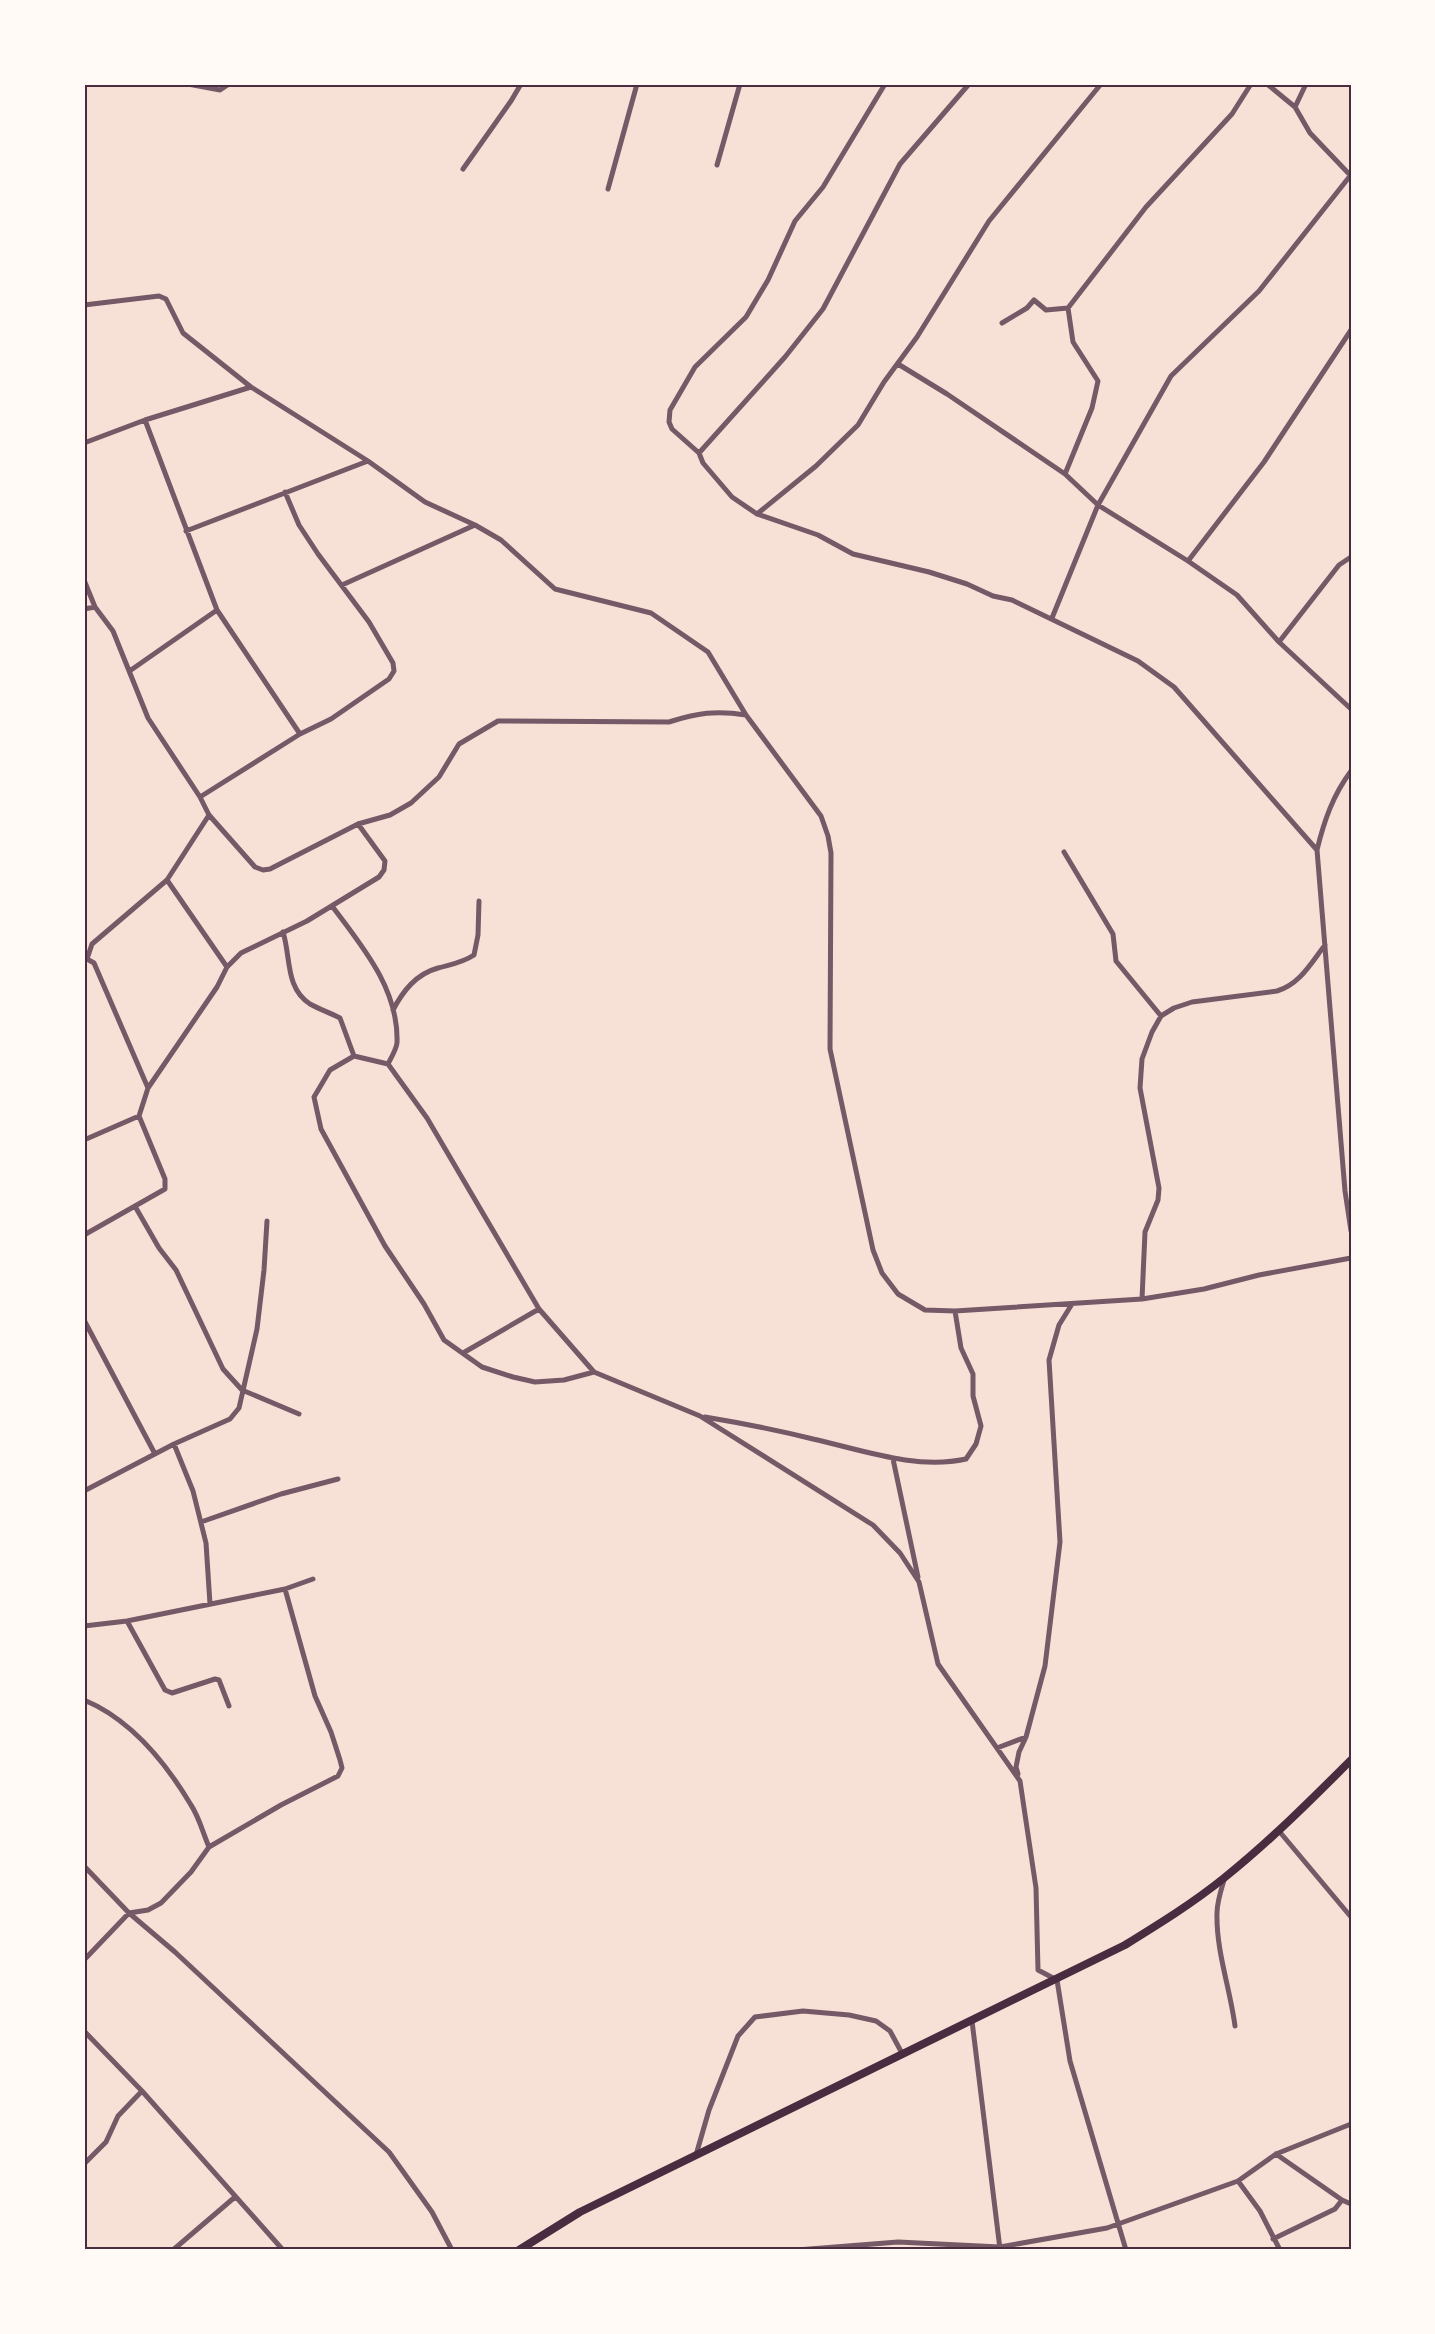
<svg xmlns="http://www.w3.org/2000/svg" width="1435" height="2334" font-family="Lora,serif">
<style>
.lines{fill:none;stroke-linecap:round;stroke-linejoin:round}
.minor{stroke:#755966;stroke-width:5}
.primary{stroke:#4a2c40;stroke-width:8}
.neatline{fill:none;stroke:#4a2c40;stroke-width:2}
</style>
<rect width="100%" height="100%" fill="#f7e1d7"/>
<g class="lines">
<!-- minor -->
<path class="minor" d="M188,84L220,90L229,84
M885,84L823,187L795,221L768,280L746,317L695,367L670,410L669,422L672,429L699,453L703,463L732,497L757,514L818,535L853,554L929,572L967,584L993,596L1012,600L1138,661L1174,687L1317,850
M1267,84L1295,107L1310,133L1351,176
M1295,107L1306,84
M717,165L740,84
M463,169L511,101L521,84
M608,189L637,84
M84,305L159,296L166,299L183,333L251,387L368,461L425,502L475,525L501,540L555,589L651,613L708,652L746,715L821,816L828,836L831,853L830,1049L873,1250L882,1273L898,1294L925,1310L955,1311L1142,1299L1204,1289L1259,1275L1351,1258
M1002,323L1027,308L1034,300L1046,310L1068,308L1146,207L1232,114L1251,84
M898,364L947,394L1065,474L1098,505L1188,561L1237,595L1279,642L1351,709
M145,420L217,610L300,734
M84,443L145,420L251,387
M699,453L785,357L823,309L900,164L969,84
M1065,474L1092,408L1098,381L1073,342L1068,308
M757,514L816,466L858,425L884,382L917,337L989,221L1101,84
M186,531L368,461
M1188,561L1264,462L1351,330
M84,580L95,607L113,631L148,718L200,797L209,815L255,867L263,870L270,869L358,824L390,815L411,803L439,777L459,744L498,721L669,722C697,713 716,710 746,715
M342,585L475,525
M84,609L95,607
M1052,618L1098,505L1171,376L1259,291L1350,176
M1279,642L1339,565L1351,557
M131,670L217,610
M1351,771C1333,795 1324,821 1317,850L1345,1191L1351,1231
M200,797L300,734L331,719L389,679L394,671L393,663L369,622L318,554L299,525L285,492
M1064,852L1113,934L1116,961L1161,1016
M167,880L227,967
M332,906C362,946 399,989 397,1043C396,1050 391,1058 388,1064
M283,932C291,957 285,988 310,1004C319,1009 330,1013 340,1018L354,1056
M393,1010C403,991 416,974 438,968C452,964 462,963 474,955L478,935L479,901
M148,1088L94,963L87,959L92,944L167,880L209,815
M84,1140L139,1116
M136,1208L159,1248L176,1270L223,1369L242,1390L299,1414
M84,1235L165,1189V1179L139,1116L148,1088L217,987L227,967L241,953L307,921L379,877L384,870L385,861L358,824
M1142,1299L1145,1232L1158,1200L1159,1188L1140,1088L1142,1059L1152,1032L1161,1016L1174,1008L1192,1002L1277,991C1300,984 1311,963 1325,945
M539,1309L594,1372L700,1416L873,1525L900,1553L919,1582L938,1664L1020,1781L1036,1888L1038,1970L1057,1980L1070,2061L1126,2250
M84,1320L155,1454
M463,1353L539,1309L427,1118L388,1064L354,1056L330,1070L314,1097L321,1129L385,1246L424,1304L444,1340L482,1367L513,1377L535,1382L564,1380L594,1372
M705,1417C741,1423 777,1430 813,1439C862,1450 916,1470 966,1459L976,1444L981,1426L973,1396V1374L961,1348L955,1311
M174,1444L193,1491L206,1543L210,1604
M893,1459L918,1577
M84,1491L174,1444L230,1419L239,1408L257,1329L264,1270L267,1221
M201,1522L281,1494L338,1479
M127,1621L165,1690L172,1693L215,1679L219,1680L229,1706
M84,1626L127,1621L285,1589L313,1579
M84,1700C130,1719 166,1763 191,1805C199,1817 203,1833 209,1847
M997,1748L1026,1737
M1018,1774L1016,1767L1019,1752L1026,1737L1045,1666L1060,1542L1049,1360L1059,1325L1072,1304
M1279,1831L1351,1917
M84,1866L129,1913L175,1952L389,2152L432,2212L452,2250
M1224,1880C1221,1890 1217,1902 1217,1913C1216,1951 1230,1988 1235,2026
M84,1960L129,1913L148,1910L161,1903L191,1872L209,1847L281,1805L338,1776L342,1768L340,1760L331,1732L315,1696L285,1589
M972,2021L1000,2249
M84,2031L142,2091L283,2250
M1276,2154L1342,2200L1351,2204
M696,2155L709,2110L738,2036L755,2017L803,2011L849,2015L876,2021L890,2031L903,2055
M84,2164L106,2142L118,2116L142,2091
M1238,2181L1260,2211L1280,2250
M1273,2239L1335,2209L1342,2200
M173,2250L235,2197
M797,2250L898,2242L1000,2247L1107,2228L1238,2181L1276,2154L1351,2124"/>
<!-- primary -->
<path class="primary" d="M519,2250L580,2212L1125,1945C1159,1924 1193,1903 1224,1878C1269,1842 1310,1801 1351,1760"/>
</g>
<!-- border -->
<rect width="1435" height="2334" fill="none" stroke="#fffaf5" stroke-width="171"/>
<rect x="86" y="86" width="1264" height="2162" class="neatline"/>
</svg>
